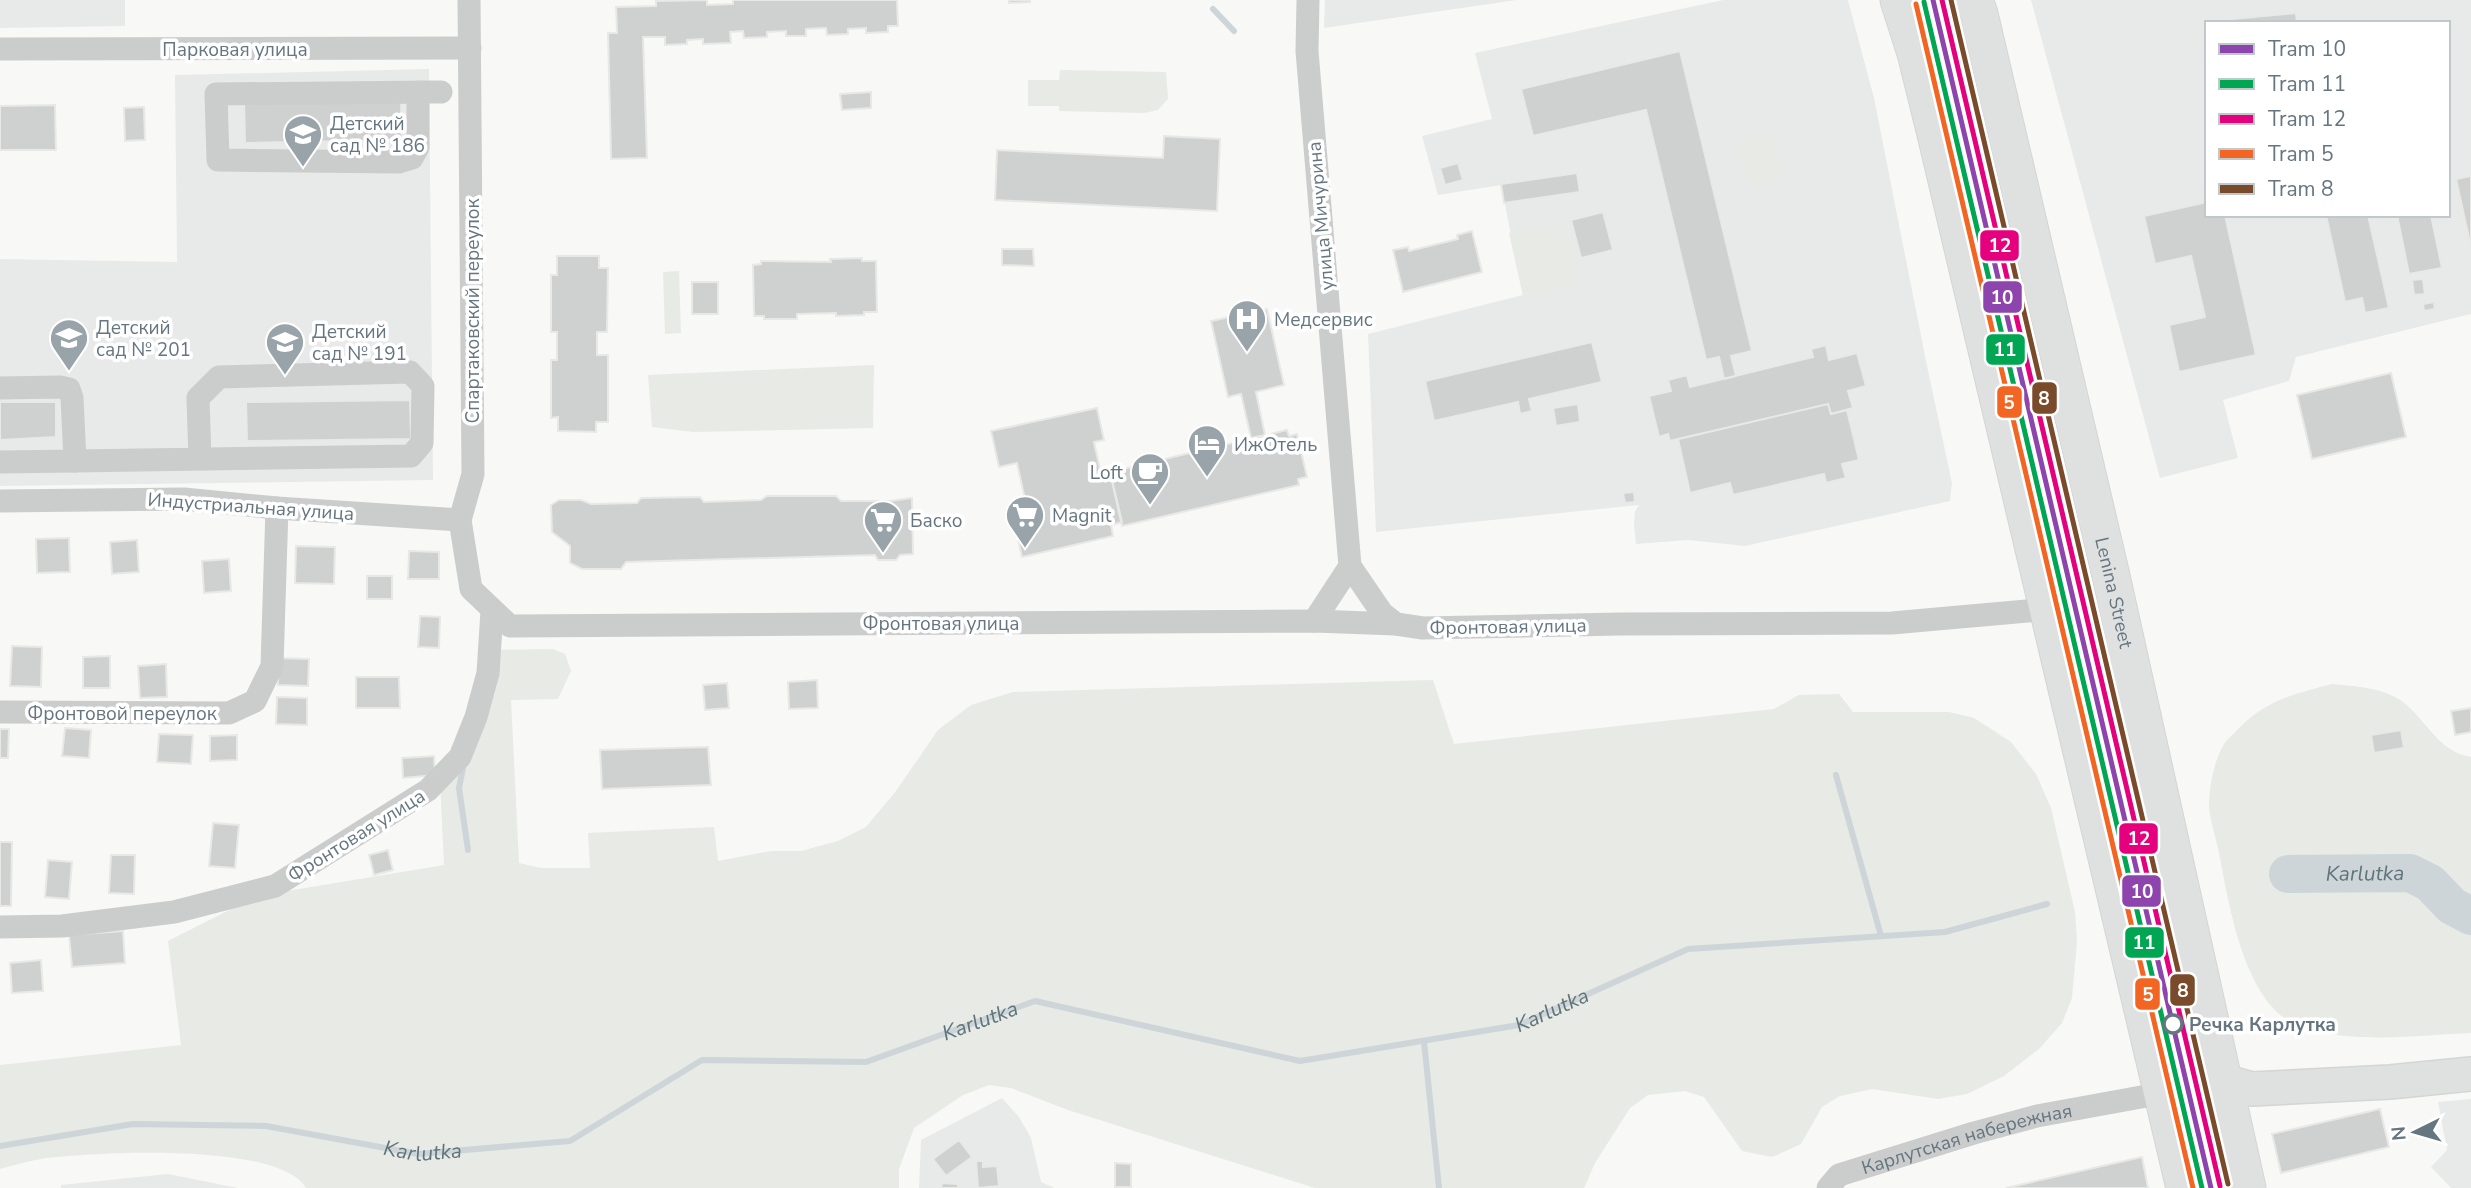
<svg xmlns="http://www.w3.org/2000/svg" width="2471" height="1188" font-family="'Nunito Sans',sans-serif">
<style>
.built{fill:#e8eae9;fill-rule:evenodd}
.green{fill:#e7eae5}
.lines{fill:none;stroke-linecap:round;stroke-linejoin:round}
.stream{stroke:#cdd5d8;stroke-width:6}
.river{stroke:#cdd5d8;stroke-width:38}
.building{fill:#cfd1d1;stroke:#e8e8e7;stroke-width:2}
.secondary-casing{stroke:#d4d5d5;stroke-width:36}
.primary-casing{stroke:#d4d5d5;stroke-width:39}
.street{stroke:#cbcccc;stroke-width:23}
.secondary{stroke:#dfe0e0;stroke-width:33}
.primary{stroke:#dfe0e0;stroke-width:37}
.tram-1-casing{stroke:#fff;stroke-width:10}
.tram-2-casing{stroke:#fff;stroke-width:10}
.tram-3-casing{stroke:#fff;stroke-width:10}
.tram-4-casing{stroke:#fff;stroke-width:10}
.tram-5-casing{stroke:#fff;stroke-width:10}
.tram-1{stroke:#8e44ad;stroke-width:5}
.tram-2{stroke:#00a651;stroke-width:5}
.tram-3{stroke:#e5007d;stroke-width:5}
.tram-4{stroke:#f26522;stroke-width:5}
.tram-5{stroke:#7a4b2a;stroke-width:5}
.stop-dot{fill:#fff;stroke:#657680;stroke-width:3.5}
.labels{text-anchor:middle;stroke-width:7;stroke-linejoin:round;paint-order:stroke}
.street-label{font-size:19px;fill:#657680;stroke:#fff}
.poi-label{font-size:19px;fill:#657680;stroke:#fff;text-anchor:start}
.stop-label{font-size:19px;font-weight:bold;fill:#657680;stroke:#fff;text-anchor:start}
.water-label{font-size:21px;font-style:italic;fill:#60757b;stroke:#fff}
.line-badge{stroke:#fff;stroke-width:2.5}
.badge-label{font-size:19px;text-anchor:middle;font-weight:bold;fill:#fff}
</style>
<rect width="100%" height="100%" fill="#f8f8f7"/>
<!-- built -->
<path class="built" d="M0,0H125V26L0,28Z
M1325,0H1517L1324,28Z
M1723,0H1848L1874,98L1926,361L1952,483L1950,501L1745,546L1688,540L1636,544L1634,524L1635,511L1639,505L1376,532L1368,334L1523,295L1501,185L1438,195L1422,136L1492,119L1475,53ZM1603,212L1612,250L1581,258L1571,220Z
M2031,0H2471V314L2296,357L2289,381L2223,400L2238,458L2160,478ZM2207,23H2448V215H2207Z
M429,69L433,480L0,486V259L177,262L175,75Z
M1002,1098L1019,1117L1031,1138L1041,1182L1055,1188H919L921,1140Z
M2471,1099V1188H2451L2431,1167L2447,1150L2438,1102Z
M168,1174L238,1188H61V1185Z"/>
<!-- green -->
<path class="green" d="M1060,70L1166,72L1168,99L1158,110L1144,113L1059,111V106H1028V80H1059Z
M1772,133L1785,178L1750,187L1737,143Z
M1565,221L1579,284L1523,296L1509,233Z
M679,271L681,333L665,334L663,272Z
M874,365L873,428L693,432L652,427L648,375Z
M553,649L565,654L571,671L558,699L511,700L519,863L541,868H590L588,833L714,827L718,861L771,851H801L838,841L866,827L896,791L938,730L971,705L1013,692L1433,680L1454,744L1774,709L1799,695L1839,694L1853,712H1949L1974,718L2011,742L2036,774L2051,808L2075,912L2077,941L2072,998L2062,1023L2039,1049L2004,1076L1967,1094L1938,1099L1872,1089L1840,1096L1822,1107L1801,1144L1772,1157L1742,1151L1704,1097L1685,1091L1648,1095L1630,1108L1595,1163L1584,1188H1315L1068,1110L1011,1088L989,1085L963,1095L914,1128L899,1169V1188H306C280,1143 106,1152 58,1157C39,1158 18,1164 0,1169V1065L181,1045L168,941L257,896L444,865L440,781L496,650Z
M2332,684C2359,687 2388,687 2409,707C2429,726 2441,752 2471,757V1033C2421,1035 2331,1047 2288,1020C2243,994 2228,900 2219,853C2216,838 2210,821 2209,806C2209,787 2214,761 2224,744C2227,739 2234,734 2238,729C2266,700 2294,694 2332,684Z"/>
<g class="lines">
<!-- stream -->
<g class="stream">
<path d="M1213,9L1234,31"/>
<path d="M464,763L459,788L468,850"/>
<path d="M1836,775L1881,936"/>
<path d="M1424,1041L1439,1188"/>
<path id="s1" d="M0,1146L133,1124L266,1126L418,1154L570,1141L702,1060L866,1062L1035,1001L1300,1061L1519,1025L1688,949L1945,932L2047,904"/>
</g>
<!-- river -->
<path class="river" id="s2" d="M2288,874L2410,873L2430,883L2452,906L2471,916"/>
</g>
<!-- building -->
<path class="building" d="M707,0V5L733,4V0H897L898,26H888V32L866,33V28L848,29V34L827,35L826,28L806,29V36H786V31L767,32V37L744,38L743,31L730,32L731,43L703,44V39L687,40V44L665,45V37H643L647,158L611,159L608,33H617L616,7L656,6V1Z
M1009,0H1030V2L1009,3Z
M2296,13L2297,23H2233L2232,19Z
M1680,51L1752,351L1731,356L1736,376L1724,379L1719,357L1706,360L1646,110L1533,136L1521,89Z
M871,92V108L842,110L840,94Z
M401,99L402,140L245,143L244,102Z
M55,105L56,150H0V106Z
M144,107L145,140L125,141L124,108Z
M1164,136L1220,139L1217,211L995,200L997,150L1163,158Z
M1458,163L1463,180L1445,185L1440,168Z
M1577,173L1580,192L1504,203L1501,184Z
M2471,176V247L2456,179Z
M2207,202V215H2225L2256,355L2179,372L2169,325L2205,317L2191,256L2155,264L2144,216Z
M1603,212L1613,250L1581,258L1571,220Z
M2326,215H2368L2389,308L2365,313L2362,298L2345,302Z
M2397,215H2431L2442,268L2409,274Z
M1472,231L1482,272L1403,292L1393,250L1408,247L1409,251L1458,239L1457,235Z
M1002,249H1033L1034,266L1002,265Z
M557,256H599V268H608L607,332H597V355H608V422H596V432L558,431V417L551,418V360H557V332H551V275H557Z
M862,258V261H876L877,312H864V315L836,316V313L797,314V319H764V316H754L753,265L761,264V261L831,262L830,259Z
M2423,279L2425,294L2414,295L2412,280Z
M692,282H718V314H692Z
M2434,302L2435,309L2424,311L2423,304Z
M1267,309L1284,385L1256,392L1265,435L1251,438L1241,394L1228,397L1211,321Z
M1592,342L1602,382L1529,399L1532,411L1520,414L1518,402L1434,421L1425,381Z
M1826,345L1829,360L1857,353L1866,386L1848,391L1853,408L1831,414L1828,404L1670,441L1668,434L1659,437L1649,396L1671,391L1668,380L1687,375L1690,387L1813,357L1811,349Z
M2391,373L2406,437L2312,459L2297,395Z
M410,400L411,439L247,441L246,402Z
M0,402H56V437L0,440Z
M1578,404L1580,422L1556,426L1553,408Z
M1828,404L1831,414L1847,410L1859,460L1842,464L1846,478L1826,483L1824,474L1733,495L1730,483L1690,493L1678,439Z
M1097,408L1104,440L1094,442L1102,478L1111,476L1122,522L1111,525L1113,536L1022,557L1011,507L1026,504L1017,463L999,467L991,431Z
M1287,430L1289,436L1297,434L1307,477L1298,479L1299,485L1122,526L1110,472Z
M1634,492L1635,502L1625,503L1623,493Z
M767,496H836L841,501H890L912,498L913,554L900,555L896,560H878L875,555L626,562L621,569H582L570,563V546L552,532L551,505L559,500H581L591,504L637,503L641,498L700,497L704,502L761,500Z
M69,538L70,572L37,573L36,539Z
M137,540L139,572L112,574L110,542Z
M296,546L335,547L334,584L295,583Z
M409,551L439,552V579H408Z
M229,559L231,591L204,593L202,561Z
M367,576H392V599H367Z
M420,616L440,617L439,648L418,647Z
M12,646L42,647L41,687L10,686Z
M110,656V688H83V657Z
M278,658L309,659L308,686L278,685Z
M166,664L167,697L140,698L138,666Z
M356,677H399L400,708H356Z
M817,680L818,708L789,709L788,682Z
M727,683L729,708L705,710L703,685Z
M277,697L307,698V725L276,724Z
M2471,708V732L2455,735L2451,711Z
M65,728L91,730L89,758L62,756Z
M0,729H9L8,758H0Z
M2401,730L2404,748L2374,753L2371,735Z
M159,734L193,735L191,764L157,762Z
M237,735V760L210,761V736Z
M708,747L711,785L602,789L600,750Z
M434,756L435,775L403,778L402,758Z
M213,823L239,825L235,868L209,866Z
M0,842H12L11,906H0Z
M388,850L393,870L374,875L369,855Z
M111,855H135L134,894L109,893Z
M48,860L72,862L69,899L45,897Z
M123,931L125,963L72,967L69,935Z
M41,960L43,991L12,993L10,963Z
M2380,1109L2389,1147L2281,1173L2272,1134Z
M959,1140L972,1157L946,1176L933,1159Z
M2142,1157L2148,1188H2006Z
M976,1161H983V1167L997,1166L999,1186L978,1188Z
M1115,1163L1131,1164V1187H1115Z
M942,1183L958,1184V1188H941Z"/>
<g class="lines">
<!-- secondary casing -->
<g class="secondary-casing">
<path id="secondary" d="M2163,1093L2223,1081L2252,1089L2390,1082L2471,1074"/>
</g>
<!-- primary casing -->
<g class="primary-casing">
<g id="primary">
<path d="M1899,0L1916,53L1936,134L2185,1188"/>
<path id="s4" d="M1974,0L1979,14L2111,576L2247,1188"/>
</g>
</g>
<!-- street -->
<g class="street">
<path d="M469,0L473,474L460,520L471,589L510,626L1314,621L1396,624L1423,628L1620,624L1892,623L2050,609"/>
<path d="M1308,0L1307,51L1350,566L1382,613L1396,624"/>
<path d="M0,49L470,48"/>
<path d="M418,92V147L412,158L399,162L218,160L216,94L429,92H441"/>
<path d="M0,388L60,387L69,389L72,398L75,461L0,462"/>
<path d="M75,461L411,456L422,443L423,386L410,372L219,377L198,398L200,459"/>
<path d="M0,501L184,499L277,508L460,520"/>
<path d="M1314,621L1350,566"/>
<path d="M0,712L229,713L255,701L272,666L277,508"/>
<path d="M0,927L62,926L174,912L275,886L428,790L460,757L476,717L488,673L492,611"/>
<path id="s3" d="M1828,1188L1839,1175L1974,1133L2037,1116L2163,1093"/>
</g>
<!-- secondary -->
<use href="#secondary" class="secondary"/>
<!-- primary -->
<use href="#primary" class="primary"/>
<!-- tram-1 casing -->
<g class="tram-1-casing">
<path id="tram-1" d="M1933,0L2211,1188"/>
</g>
<!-- tram-2 casing -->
<g class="tram-2-casing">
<path id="tram-2" d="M1924,2L2202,1188"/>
</g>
<!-- tram-3 casing -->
<g class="tram-3-casing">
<path id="tram-3" d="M1942,0L2220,1186"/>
</g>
<!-- tram-4 casing -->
<g class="tram-4-casing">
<path id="tram-4" d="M1916,4L2193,1188"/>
</g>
<!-- tram-5 casing -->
<g class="tram-5-casing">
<path id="tram-5" d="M1951,0L2228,1184"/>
</g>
<!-- tram-1 -->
<use href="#tram-1" class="tram-1"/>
<!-- tram-2 -->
<use href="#tram-2" class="tram-2"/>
<!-- tram-3 -->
<use href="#tram-3" class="tram-3"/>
<!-- tram-4 -->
<use href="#tram-4" class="tram-4"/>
<!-- tram-5 -->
<use href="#tram-5" class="tram-5"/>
</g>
<!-- icons -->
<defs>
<g id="school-pin" transform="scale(2.0125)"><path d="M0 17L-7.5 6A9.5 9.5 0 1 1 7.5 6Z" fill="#98a4aa" stroke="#fff"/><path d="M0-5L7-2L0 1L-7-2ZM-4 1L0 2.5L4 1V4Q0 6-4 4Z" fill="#fff"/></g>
<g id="hospital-pin" transform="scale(2.0125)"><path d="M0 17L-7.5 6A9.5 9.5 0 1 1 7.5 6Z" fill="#98a4aa" stroke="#fff"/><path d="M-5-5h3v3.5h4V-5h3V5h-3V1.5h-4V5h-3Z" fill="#fff"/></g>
<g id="hotel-pin" transform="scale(2.0125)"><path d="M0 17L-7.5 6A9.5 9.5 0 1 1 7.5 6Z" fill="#98a4aa" stroke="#fff"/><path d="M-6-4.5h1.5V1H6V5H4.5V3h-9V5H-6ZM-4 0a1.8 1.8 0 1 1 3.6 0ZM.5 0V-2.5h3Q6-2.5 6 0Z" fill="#fff"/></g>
<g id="cafe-pin" transform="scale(2.0125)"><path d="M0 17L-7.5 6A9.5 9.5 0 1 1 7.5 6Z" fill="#98a4aa" stroke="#fff"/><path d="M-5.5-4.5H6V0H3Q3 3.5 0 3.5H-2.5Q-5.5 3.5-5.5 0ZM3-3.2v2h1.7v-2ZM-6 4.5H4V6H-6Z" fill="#fff"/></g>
<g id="supermarket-pin" transform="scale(2.0125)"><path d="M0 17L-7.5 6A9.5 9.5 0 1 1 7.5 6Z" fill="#98a4aa" stroke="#fff"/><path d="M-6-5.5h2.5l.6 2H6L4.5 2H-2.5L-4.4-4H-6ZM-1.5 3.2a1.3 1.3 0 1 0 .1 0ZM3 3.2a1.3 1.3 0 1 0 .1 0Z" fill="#fff"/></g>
</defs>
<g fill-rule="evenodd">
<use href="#school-pin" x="303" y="134"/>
<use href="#hospital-pin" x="1247" y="319"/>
<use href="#school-pin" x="69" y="338"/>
<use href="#school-pin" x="285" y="342"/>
<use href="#hotel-pin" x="1207" y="444"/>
<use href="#cafe-pin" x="1150" y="472"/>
<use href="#supermarket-pin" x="1025" y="515"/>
<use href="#supermarket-pin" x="883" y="520"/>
</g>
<!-- markers -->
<circle class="stop-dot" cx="2173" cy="1024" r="9"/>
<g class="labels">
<!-- street labels -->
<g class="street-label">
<text x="235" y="56">Парковая улица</text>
<text transform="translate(1320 216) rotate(-95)" y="7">улица Мичурина</text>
<text transform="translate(472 311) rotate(-90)" y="7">Спартаковский переулок</text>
<text transform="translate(251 506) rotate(4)" y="7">Индустриальная улица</text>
<text dy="7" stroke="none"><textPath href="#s4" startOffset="609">Lenina Street</textPath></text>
<text x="941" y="630">Фронтовая улица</text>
<text transform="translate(1508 626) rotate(-1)" y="7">Фронтовая улица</text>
<text x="122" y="720">Фронтовой переулок</text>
<text transform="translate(356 835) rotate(-32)" y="7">Фронтовая улица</text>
<text dy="7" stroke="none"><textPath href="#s3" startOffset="150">Карлутская набережная</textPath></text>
</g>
<!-- poi labels -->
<g class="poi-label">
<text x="330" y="130">Детский<tspan x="330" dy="22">сад № 186</tspan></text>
<text x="1274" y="326">Медсервис</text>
<text x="96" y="334">Детский<tspan x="96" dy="22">сад № 201</tspan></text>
<text x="312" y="338">Детский<tspan x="312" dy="22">сад № 191</tspan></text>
<text x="1234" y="451">ИжОтель</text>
<text x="1123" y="479" text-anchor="end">Loft</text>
<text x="1052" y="522">Magnit</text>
<text x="910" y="527">Баско</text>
</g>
<!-- stop labels -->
<g class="stop-label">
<text x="2189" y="1031">Речка Карлутка</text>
</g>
<!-- water labels -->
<g class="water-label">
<text dy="7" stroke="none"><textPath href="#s2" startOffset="77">Karlutka</textPath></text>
<text dy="7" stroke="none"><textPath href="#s1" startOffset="1603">Karlutka</textPath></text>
<text dy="7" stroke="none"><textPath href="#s1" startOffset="1015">Karlutka</textPath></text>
<text dy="7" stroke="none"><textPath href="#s1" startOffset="427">Karlutka</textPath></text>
</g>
</g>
<g class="line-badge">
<rect x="1979" y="229" width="41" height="33" rx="7" fill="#e5007d"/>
<rect x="1982" y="280" width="41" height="34" rx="7" fill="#8e44ad"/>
<rect x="1985" y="333" width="41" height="33" rx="7" fill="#00a651"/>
<rect x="2031" y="381" width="27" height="34" rx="7" fill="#7a4b2a"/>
<rect x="1996" y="385" width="27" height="34" rx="7" fill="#f26522"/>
<rect x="2118" y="822" width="41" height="33" rx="7" fill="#e5007d"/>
<rect x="2121" y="874" width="41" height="34" rx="7" fill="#8e44ad"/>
<rect x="2124" y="926" width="41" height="33" rx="7" fill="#00a651"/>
<rect x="2169" y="973" width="27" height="34" rx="7" fill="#7a4b2a"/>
<rect x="2134" y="977" width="27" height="34" rx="7" fill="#f26522"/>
</g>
<g class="badge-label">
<text x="2000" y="252">12</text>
<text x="2002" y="304">10</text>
<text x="2005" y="356">11</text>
<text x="2044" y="405">8</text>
<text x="2009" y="409">5</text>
<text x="2139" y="845">12</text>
<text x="2142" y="898">10</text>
<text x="2144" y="949">11</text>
<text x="2183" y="997">8</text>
<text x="2148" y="1001">5</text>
</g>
<!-- legend -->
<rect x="2205" y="21" width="245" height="196" fill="#ffffff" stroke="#c1c8cc" stroke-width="2"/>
<rect x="2219" y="44" width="35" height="10" fill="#8e44ad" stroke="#c1c8cc" stroke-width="2"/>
<text x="2268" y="56" font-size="21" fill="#657680">Tram 10</text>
<rect x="2219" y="79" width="35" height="10" fill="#00a651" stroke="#c1c8cc" stroke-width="2"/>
<text x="2268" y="91" font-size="21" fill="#657680">Tram 11</text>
<rect x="2219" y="114" width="35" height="10" fill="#e5007d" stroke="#c1c8cc" stroke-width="2"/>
<text x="2268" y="126" font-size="21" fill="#657680">Tram 12</text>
<rect x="2219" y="149" width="35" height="10" fill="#f26522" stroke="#c1c8cc" stroke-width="2"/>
<text x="2268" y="161" font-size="21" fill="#657680">Tram 5</text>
<rect x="2219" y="184" width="35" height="10" fill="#7a4b2a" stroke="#c1c8cc" stroke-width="2"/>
<text x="2268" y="196" font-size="21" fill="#657680">Tram 8</text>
<!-- north arrow -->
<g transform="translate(2415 1132) rotate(265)" stroke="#ffffff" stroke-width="5" paint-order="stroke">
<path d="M0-5L12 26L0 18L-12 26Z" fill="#657680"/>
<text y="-10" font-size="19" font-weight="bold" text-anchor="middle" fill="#657680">N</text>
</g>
</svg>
